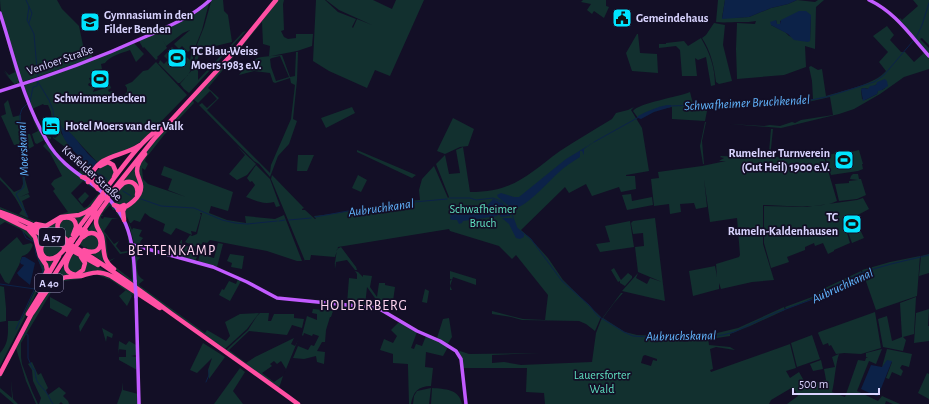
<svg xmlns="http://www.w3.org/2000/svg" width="929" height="404" font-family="'Alegreya Sans',sans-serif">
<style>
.green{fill:#12302f;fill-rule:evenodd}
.water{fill:#0c2248}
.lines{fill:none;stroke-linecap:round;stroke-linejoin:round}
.stream{stroke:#0c2248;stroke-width:1}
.major{stroke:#c25bff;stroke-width:3.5}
.highway{stroke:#ff4fa3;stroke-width:4.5}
.major-bridge{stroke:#c25bff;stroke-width:3.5}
.highway-bridge{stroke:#ff4fa3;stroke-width:4.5}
.labels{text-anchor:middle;stroke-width:3.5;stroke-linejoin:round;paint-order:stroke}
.shield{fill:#130f26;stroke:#9e99be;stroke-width:1}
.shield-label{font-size:11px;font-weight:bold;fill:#d9d4ff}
.poi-label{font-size:12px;font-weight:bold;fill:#d9d4ff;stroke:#130f26;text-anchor:start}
.street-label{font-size:12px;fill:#d9d4ff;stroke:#130f26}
.park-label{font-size:12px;fill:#5fe0c0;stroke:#130f26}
.water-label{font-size:13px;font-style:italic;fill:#62b6ff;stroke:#130f26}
.quarter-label{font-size:14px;letter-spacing:1px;fill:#ffd6f0;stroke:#130f26}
</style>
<rect width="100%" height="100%" fill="#130f26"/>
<!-- green -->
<path class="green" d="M0,0H57L62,9L79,26L84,50L89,49L93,58L22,82L1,13Z
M212,0H223L224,11L228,15L232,42L203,49L198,58V80L243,32L246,31L189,93L184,89L180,84L192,70L196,53L203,49L196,47L204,27L211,2Z
M278,0H284L283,4L284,30L281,31L284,37L288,39L296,38V34H313L312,46L297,51L271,56H269L270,46L263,44L262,22L208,88L219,98L207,110L270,173L271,165L291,119L295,85L291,83L290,78L275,83L273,82L270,73L254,71L239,75C244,68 252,58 262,57C267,56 275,56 282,55L290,77L295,76L296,52H298L297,80L293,119L297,121L289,144L278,156L270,177L259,164L254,161L199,105L202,103L207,108L217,99L210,91L198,103L193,99L262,21ZM280,56L289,77L276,81L271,67L270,59L272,58Z
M316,0H325L338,12L356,19L352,27L353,28L357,19L372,25L339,10L326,0H373L392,9L396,0H424L390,76L375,70L367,88L329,71L313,61Z
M583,0H606V6L609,7L604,18L594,11L592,14L587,10L591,4L581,2Z
M718,0H725L722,18L749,17L771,8L788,4L797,0L815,2L818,0H824L816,7L815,49L805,46L806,67L784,75L737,79L736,49L737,23L755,24L756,21C751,22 746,22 740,22C731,22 724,23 716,22ZM811,15L810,41L789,36L785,32L771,25L776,20L777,25L780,24V21Z
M913,0H929V45L922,38L920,39L929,48V54L899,19L900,18L902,20L918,6Z
M209,3L202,30L194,50L192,68L188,75L180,83H178L158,63H159L160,60L164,64L168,60L164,56L172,47L178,53L180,51L190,60L192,48L188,52L182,46L179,49L174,44L190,30L183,33L166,46L160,35L167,48L157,57L158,58L156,60L144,47L143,48L139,41Z
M714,23L725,25L723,45L732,81L719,84L716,82C714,66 711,52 702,38L706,35Z
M887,26L894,35L890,40L901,52H905L914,62L925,52L929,57V69L904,77L880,94L854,109L839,114L781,128L730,124L764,126L770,125L780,126L792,122L795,123L801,120L833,115L830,97L808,102L780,103L778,105L777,104H771L768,106L766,104L708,106L705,121L672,119V107L651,111L638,118L633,111C639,103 678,97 690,92L693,104L714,105L813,99L812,81L809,67L811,66L818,70L822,69L826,96C842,91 876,84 886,71L879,62L888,52L873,36ZM877,84L885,88L882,90H878L877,94L865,100L862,99L861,89L864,88L869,89Z
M4,29L19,81L18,82H19L17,85V83L6,88L15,85L3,71L9,77L4,70L9,75L15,72Z
M637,34H638L640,53L657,54L658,73L632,71L626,53Z
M701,38C710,53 715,68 715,85L711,86L706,57L698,60L695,58L697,76H682L680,50L676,46L659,48V44H666V43L684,41L688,46Z
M134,43L144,54L136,62L130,50C122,53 110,56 105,63L101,64L102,69L96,71L103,70L105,73L96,77L89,78L91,83H99L94,84L89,83L88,85L91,87L98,84L99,87L94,89L93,92L105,88L104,85L105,86L108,80L111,88L108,90L109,92L112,91L115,95L112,98L117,102L127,92V88L125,85L132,82L143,71L148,70L156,62L187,95L143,140L128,150L107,157L91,174L85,177L78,172L83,169L86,174L89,175L97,162L66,129H62L61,133L71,147L69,150L53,138V137L55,138L60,134L52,121L51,112L48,105H44L43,104L32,109L46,136L51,137V139L47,138L36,118L24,86L26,84Z
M8,100L13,117L21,115V134H30L34,146L23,152L24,154L25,179L29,193L20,197L28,194L29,195L30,197L22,201L28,218L19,214L22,210C16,198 10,189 0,180V177L14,192L21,189L23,184L20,144L14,145L1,116L6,114L4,104Z
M193,100L194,103L164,135L146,158L145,161L148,164L145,170L142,168L143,179L148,184L186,197L168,190L172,179L161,175L164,166L233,192L228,211L211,206L209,213L227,220L246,223L245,216L275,219L284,215L302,261H297L267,251L210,240L207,243L203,242L199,248L185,242L190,235L192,236L197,234L202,213H200L201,215L196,232L191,231L192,235L176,228L171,235L163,231L165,224L150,217L145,213L140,222L134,220L131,223H130L127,217L126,220L125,209L141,195C140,186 138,177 139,169C140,151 179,114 193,100Z
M352,107L355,113L326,128L321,118Z
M634,107L631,110L642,128L649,171L626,175V176H635L636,189L621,192L619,187L592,196L586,184L569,193L565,187L521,230L529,237L548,258L563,280L601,317L595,331L586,324L579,321L522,320L511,317L492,314V311L523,319L545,320L548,295L516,255L512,259L499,246L450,231L449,229L338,247L335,257L311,255L310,260H305V261L271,179L272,175L304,208L302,209V210H305L315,219H316L314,216C350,213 384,201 420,200L419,190L422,179L434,166L448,198L449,197L436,164L445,155L449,174L460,173L456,150L463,147L470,192C514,192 527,175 560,151C577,140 595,129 612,119L616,113L628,110Z
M32,117L44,140L37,144L35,143L32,134L38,131Z
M453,118L474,129L468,146L460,147L445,154L437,151Z
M705,122H706L702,141L704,164H703L700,146Z
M771,129H773L770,158L822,150L837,201C818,210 784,205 763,205V244L774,280L752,282L721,289L719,283V289L693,296L689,271L715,266L717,277L716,264L739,257L740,255L737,218L710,222L704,179L707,207L696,209L694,203L680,204L681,212L670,214L669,204L654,206L651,179L659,178L658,172L702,166L726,161H719L724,158L720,157L721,156L768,158V154H761V152H769Z
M46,143L61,162L101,194L88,209L49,224L40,225L0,209V207L38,223C50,225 56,215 68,212L53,191L55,189L51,184L54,180L62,176L50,153L43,146ZM83,181L99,193L87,207L84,208L71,193Z
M237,146L256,164L247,175L237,180L229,174L245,155Z
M357,150L416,175L412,178L357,152Z
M847,150L851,152L859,150L863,164H862L863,169L858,171L831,175L825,156Z
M298,155H314L307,171H297Z
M139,162L138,166L140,185L137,195L134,183L121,184Z
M111,164L115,171L105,190L103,188L100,189L94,182V175L102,165Z
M256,165L270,179L280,206L276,207L274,202C263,205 257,201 246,197L255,185L252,181L250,182L247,178Z
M853,174H858L859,179H861L866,195L857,199L839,201L835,184L849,183V181L858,180L850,179L851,176Z
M358,175L367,180L361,192L352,188Z
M124,184H133L136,194C132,201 125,206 116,204L112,197Z
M85,192L89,196L82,204L78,199Z
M631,194L632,201L652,197L653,205L627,210L622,195Z
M863,198L869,209L854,217L864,238L852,243L843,219L850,243L834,250V251L828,254L823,243L815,246L814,243L805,247V250L787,257L789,262L771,268L764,243V206L807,207L857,200Z
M109,201L116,210H113L110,205L102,214L103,216H101V218L103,219L104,217L119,219H112L104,231L114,244L119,241L116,246L121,252L128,251C130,238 126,223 116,213L117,211C125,223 129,235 131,249L129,251H132L134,284L114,268L107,260L98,226L97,217ZM105,234L120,254L131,252L132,280L109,262L115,258L110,260L108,259L106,237Z
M89,211L77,228C77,218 68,214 60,219L57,227L61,235L44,227L49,225L64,216L79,215Z
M0,217L27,231L34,238L46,269C34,302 16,334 0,366V353C9,343 8,334 8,321H18L22,318L42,275V269L38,260L34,242L20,229L5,222L0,225Z
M65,218L73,221L74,231L69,240L60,232L59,224Z
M655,218L665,301L622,291L638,273L636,278L647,284L650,278L662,282L638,272L635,247L644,246L643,233L633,234L631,223L633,221Z
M95,220L108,265L90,253L99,249V236L85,234Z
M128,221L132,230L133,228L142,230L139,236L143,238L140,242L143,247L134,243Z
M630,221L634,247L600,252L596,244L610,242L605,226Z
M29,229L51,240L46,241L41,254L55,258L48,273V270Z
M87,235L97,236L100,243L95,250L87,249V247L85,248L79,244Z
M17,237L23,245L31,243L33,245C31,250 28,255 22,256L19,265L9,284L5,282L0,273V252Z
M181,240H182V244L197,250L194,256L197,257L195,261L162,251L171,253L176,252Z
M52,241L64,247L60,253L49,258L43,254V245Z
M218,243L223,244L217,267L198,261L200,254L214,258Z
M341,247L356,267L357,270H355L347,260L336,262L335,269V261L334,270L337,249Z
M137,249H141L139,255L140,258L137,261C137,269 136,276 144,280L139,284L140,286L205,333L207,330L226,341L230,336L225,322L240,314L259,313L247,329L225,349L136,286L135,252Z
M73,252L83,262L80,272L73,273L67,268L68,261Z
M230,254L244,256L242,269L231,267L232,263L227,261Z
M929,254V273L919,276L921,256Z
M920,256L917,296L876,310L862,270L890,262Z
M83,259L93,263L111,275L94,272L53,283L65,264L70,274L82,272Z
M614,268L621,280L628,273L632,276V278L625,286L620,283V281L618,282L611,270Z
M355,271L358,272L363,277V275L372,276L370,287L377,297L379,283H385V285L395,287L393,301H390L389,306L383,303V306L386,311L380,308V305L367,287L365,306H361L362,301L355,300L354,305L347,304L349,278L357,279V274Z
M450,271L476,279V285L453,277L450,286L452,290H450V281L452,279H450Z
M861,271L862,274C837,286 812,300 786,309L785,307L812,297L825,288Z
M90,274H105L134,293V296L111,280L98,275H89L80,279L64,281L53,289L21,343V357L22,364L32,391L38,404H36L26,381L16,348L0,379V377C12,353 38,295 60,281C66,277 82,275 90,274Z
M238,279L241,281L230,301L219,295L222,289L224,290L229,281L236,284Z
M0,286L4,287L6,308V321L0,322Z
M425,289L429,291L427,303L422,302Z
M126,290L131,294L132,296L127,306L119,296Z
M621,293H623L614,303L603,318L625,332L637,335L660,336L695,335L713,334L738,328L784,307L785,310L750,326L730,334V336L717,338L708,337L709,345L730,347L735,350L716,347L710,349L713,369L710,370L711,372L790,344L796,368L786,371L790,378L799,372L808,388H810L808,385L826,380L824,369L835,367L832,357L839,354C835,366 835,380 832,392L845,397L858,360L865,361L866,358H868L866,357V353L882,349L876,364L869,361L857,391L878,401L882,396L900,404H893L886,401L885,404H787L798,396L793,387L771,400L769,404H545L544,393L526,392L527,368H462L458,352L460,351L469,354L540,353L492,355V363L504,362L521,365L592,362L596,333L601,320ZM645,355L657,359V361L653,360L651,366L641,363L643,356Z
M50,297L72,309L67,317L50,308Z
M916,297L914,334L903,337L906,340L903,351L883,347L878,319L887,316L892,341L902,337L900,303Z
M313,309L333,311L331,317H330L326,330L325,342H322L317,351L325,352L324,364L317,362L316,356L304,359L293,358L298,346L308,350L311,345L314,346L319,336L313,334L312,336L304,333L303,336L302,335L307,316L317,320V314L312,313Z
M929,309L928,326H929V341L914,343L916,313Z
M88,312L90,315L80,332L79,326L86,314Z
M875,312L881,348L861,354L844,353L836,354L831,345L829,346L828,343L823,345L818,333L819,332Z
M260,313H269L268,321H271L274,314H294V318L304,319L302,328L292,325L287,335L249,331L229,350L246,363L255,357L294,338L291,344L295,346L298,340L284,374L282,375L284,374L286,369L281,361L277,364L274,361L270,364L272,366L262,373L274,382L283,376L279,388L226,350L248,330L257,316Z
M449,318L452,337L447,345L437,338L443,319Z
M399,322L417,332L411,348L414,349L416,344L422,346L426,336L437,340L448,347L443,356L426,352L425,367L433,368L431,386C418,386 413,392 411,404H409L408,367L401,368L408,367V364L393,363V354L380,350L384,339L393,343L397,336L391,330Z
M102,328L113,334L112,338L107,336L106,342Z
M812,335L820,359L797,367L791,343Z
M119,341L126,345L129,341L136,345V355L131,356L136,357L137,370L119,360V357H126V350L118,349V355Z
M203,343L225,357L209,379L208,370L212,358L197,373L190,370Z
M887,349L912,354L909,367L902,365L900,368L903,371L901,376L892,372L889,379L886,378L892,362L882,367Z
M821,360L823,369L813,371L810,364Z
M32,362L38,375L41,373L48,388L46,390L48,395L59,387L66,393L63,396L68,401L69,404H63L61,402L59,404H39L41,398L33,381L32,370L28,364Z
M240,368L245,372L233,391L243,404H214Z
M927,373L929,374V399L918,393Z
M11,380L13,399L18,404H14L0,392V388L12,398Z
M123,382V390L138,394V404H117L122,390V391Z
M431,388L429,404H413L414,396L417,391Z
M432,388C445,389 459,389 462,404H431Z"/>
<!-- water -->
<path class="water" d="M725,0H797L788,4L771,8L749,17L722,19Z
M799,11H806L811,15L810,41L808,42L794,40L788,34L771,25L770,22L776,20L777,24H780L781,20Z
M885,79L887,81L888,86L882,90L878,91L877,94L863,101L861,89L864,88L868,89L870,86L876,85L877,82Z
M667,105H671V107L654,112L641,119L638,118V116C647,111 657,107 667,105Z
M62,128C72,131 78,143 85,150C88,155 93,158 97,162L92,169C85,161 59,141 62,128Z
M594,142L584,149V155L582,151H580V157C572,162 564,167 557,174C549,181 524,210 513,208C508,207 502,200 498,197L497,195L501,193L514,197H519L566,159Z
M493,199L502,203L510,214V216L501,217L499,214L497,216L463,221L462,223L459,224L457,220H452L450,219L451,212C468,211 481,215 493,199Z
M502,218H511L514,220L517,228L524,234V237L520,239L516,238L509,224Z
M22,257H25L35,263L30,285L19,276L17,273L24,265L21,264L20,262Z
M887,360L892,361L878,396H876L861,389L871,365L882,367Z"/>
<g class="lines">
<!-- stream -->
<path class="stream" d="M26,0L32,13L29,23
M29,7L27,20L34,34L38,81L37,86L33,87L30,102
M916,38L922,25L929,3
M38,82L49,100L53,110L54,120L61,129
M27,104L22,109L20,115L21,144L23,157L24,184V187L16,194L28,217
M671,106L806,101L826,97L874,82L884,75L913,41
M57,124L61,126L62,128
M594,142L639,117
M98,173L107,179
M123,191L131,196
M450,198H470L476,200L493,198L501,201L511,212L517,228L531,239L562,281L589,305L598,316L624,332L633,336L665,338L702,337L723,335L734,332L777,312
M141,199L161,206L194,208L222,220L235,223L247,224L277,221
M315,217L381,205L447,199
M289,220L311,218
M279,221L285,220
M0,284L35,289
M778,312L813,299L826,290L863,272L891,264L929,255
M16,329L43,271L36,254L34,242L26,238L23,232
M24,333L28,335V358L33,369L35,370C36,384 38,382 46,392C49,396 50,400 53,404
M206,382L209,375V370"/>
<!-- major -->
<path class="major" d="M869,0C895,12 910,35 929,56
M0,13C14,56 23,101 47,141C57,159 72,170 88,181C128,210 133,234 135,281
M0,91C50,76 99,58 147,36C169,26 192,17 210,0
M133,245L213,267L247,282L277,298L378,308L417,331L440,341L456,351L461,359L466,404
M136,297L139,404"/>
<!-- highway -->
<path class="highway" d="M100,166L108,162L113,165L116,172L114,177
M93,176L92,180L98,189
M82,177L87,178L91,175
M88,182C98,152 119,159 140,145
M105,190C120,171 140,141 160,128
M115,192C118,189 121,185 124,183C133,179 139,186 137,195
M110,194L154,139L234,52L276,0
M114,205L120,207L124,205
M101,210C98,214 96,218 96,222C96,228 101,232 102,237C105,251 101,259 114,269
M118,210C128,207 142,197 141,186C141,181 137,176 137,171C137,164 141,159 145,154
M100,211L108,200
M0,212C64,234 118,274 172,314C214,344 257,374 298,404
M92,214L104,197
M0,215L28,229L35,237L40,256L46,265L47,270L39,290
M124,220L123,211L125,207
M36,224L46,226L61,217L79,215L86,212L92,208L100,197
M28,228L55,241L98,265
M76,231L92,210
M81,234L96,212
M83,237C102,221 110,260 84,250
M67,240C59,234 53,226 62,218C70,216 76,219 76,227L73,235
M73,240L81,229
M52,241C32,239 42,274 63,251
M78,243L86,231
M71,253C66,262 61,272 76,275L83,270L85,263L81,257
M48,275L59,256
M44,291L69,252
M28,314L44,288
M30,316C40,304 47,284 63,278C69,276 75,277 81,276C93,272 100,271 111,276L160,308
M0,374L32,313"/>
<!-- major-bridge -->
<path class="major-bridge" d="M135,281L136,297"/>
<!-- highway-bridge -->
<path class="highway-bridge" d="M102,195L105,190
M106,199L110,194
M64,249L71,239
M67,250L73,240
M71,253L78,243"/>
</g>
<!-- icons -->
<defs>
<g id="civic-square" transform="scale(1)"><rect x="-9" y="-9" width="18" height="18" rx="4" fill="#00e5ff" stroke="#130f26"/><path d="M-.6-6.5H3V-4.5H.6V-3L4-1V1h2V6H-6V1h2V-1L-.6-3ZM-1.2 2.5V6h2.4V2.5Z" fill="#111"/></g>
<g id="school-square" transform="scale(1)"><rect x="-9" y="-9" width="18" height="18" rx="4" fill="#00e5ff" stroke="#130f26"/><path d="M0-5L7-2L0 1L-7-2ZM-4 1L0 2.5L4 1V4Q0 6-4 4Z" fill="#111"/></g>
<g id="stadium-square" transform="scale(1)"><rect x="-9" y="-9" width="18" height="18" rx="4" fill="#00e5ff" stroke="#130f26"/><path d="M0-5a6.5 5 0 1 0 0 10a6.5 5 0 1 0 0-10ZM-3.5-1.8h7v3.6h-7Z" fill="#111"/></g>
<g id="hotel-square" transform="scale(1)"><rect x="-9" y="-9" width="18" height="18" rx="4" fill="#00e5ff" stroke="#130f26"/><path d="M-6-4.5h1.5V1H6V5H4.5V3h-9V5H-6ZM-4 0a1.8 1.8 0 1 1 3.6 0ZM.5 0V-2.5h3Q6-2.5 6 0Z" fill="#111"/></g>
</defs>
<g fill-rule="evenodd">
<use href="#civic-square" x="622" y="18"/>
<use href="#school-square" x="90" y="22"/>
<use href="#stadium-square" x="177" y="58"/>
<use href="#stadium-square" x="100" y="79"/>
<use href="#hotel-square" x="51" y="126"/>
<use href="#stadium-square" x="844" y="160"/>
<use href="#stadium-square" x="852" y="224"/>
</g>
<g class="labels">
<!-- shield labels -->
<g class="shield">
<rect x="39" y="228" width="26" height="18" rx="3"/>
<rect x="35" y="274" width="28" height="18" rx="3"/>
</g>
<g class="shield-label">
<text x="52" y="241">A 57</text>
<text x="49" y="287">A 40</text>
</g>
<!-- poi labels -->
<g class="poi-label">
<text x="104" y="19">Gymnasium in den<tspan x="104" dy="14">Filder Benden</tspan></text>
<text x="636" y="22">Gemeindehaus</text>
<text x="191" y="55">TC Blau-Weiss<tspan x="191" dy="14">Moers 1983 e.V.</tspan></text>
<text x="100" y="102" text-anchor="middle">Schwimmerbecken</text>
<text x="65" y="130">Hotel Moers van der Valk</text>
<text x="830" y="157" text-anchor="end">Rumelner Turnverein<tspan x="830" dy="14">(Gut Heil) 1900 e.V.</tspan></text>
<text x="838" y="221" text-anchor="end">TC<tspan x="838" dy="14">Rumeln-Kaldenhausen</tspan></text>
</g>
<!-- street labels -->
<g class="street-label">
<text transform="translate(60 60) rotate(-19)" y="4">Venloer Straße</text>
<text transform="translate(92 173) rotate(42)" y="4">Krefelder Straße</text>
</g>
<!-- park labels -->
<g class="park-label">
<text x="483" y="213">Schwafheimer<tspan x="483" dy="14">Bruch</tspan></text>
<text x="602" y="379">Lauersforter<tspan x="602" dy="14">Wald</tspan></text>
</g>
<!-- water labels -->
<g class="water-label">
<text transform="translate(747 102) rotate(-3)" y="5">Schwafheimer Bruchkendel</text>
<text transform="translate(22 149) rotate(-93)" y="5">Moerskanal</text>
<text transform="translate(381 207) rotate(-8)" y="5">Aubruchkanal</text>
<text transform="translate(842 285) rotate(-25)" y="5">Aubruchkanal</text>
<text transform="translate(681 335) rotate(-1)" y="5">Aubruchskanal</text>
</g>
<!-- quarter labels -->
<g class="quarter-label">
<text x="172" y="255">BETTENKAMP</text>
<text x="364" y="310">HOLDERBERG</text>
</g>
</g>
<!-- scale -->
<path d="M793 388v6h86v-6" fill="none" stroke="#d9d4ff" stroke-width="2"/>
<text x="799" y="388" font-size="12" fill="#d9d4ff" stroke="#130f26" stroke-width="3" paint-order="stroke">500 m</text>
</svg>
